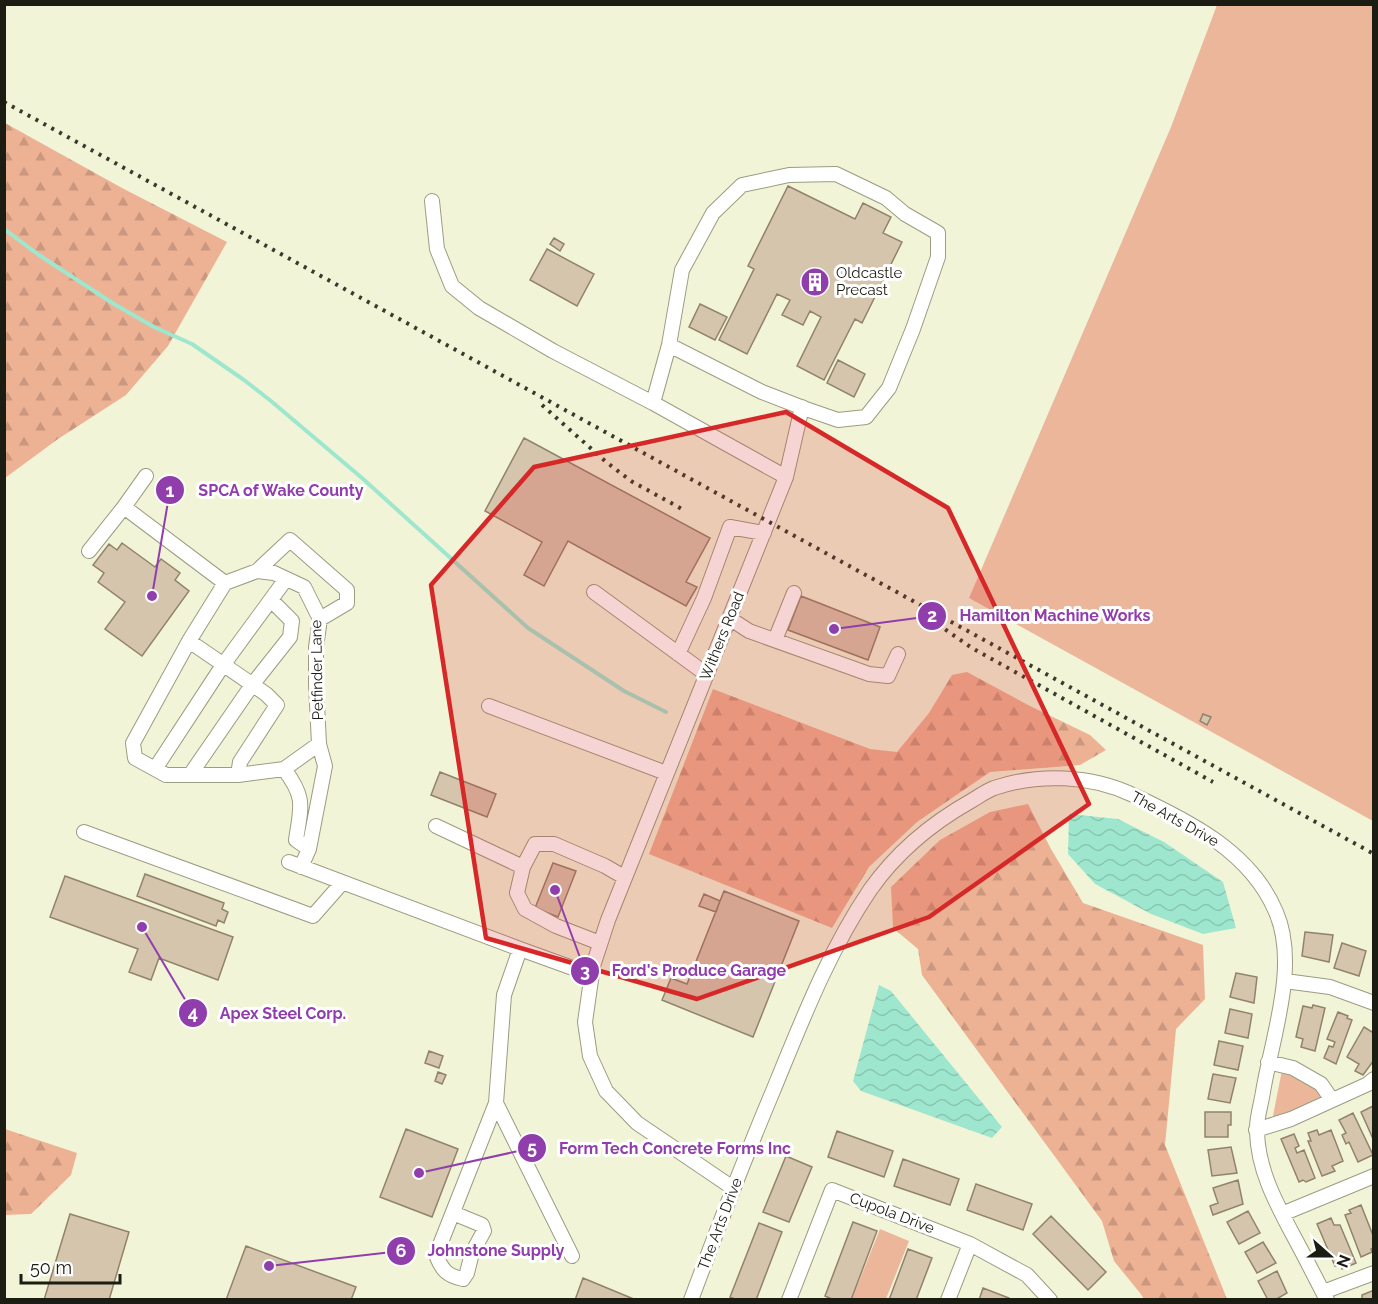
<svg xmlns="http://www.w3.org/2000/svg" width="1378" height="1304" font-family="Raleway,sans-serif">
<style>
.grass{fill:#ecb69a}
.forest{fill:url(#forest-firs)}
.water{fill:url(#water-waves)}
.lines{fill:none;stroke-linecap:round;stroke-linejoin:round}
.stream{stroke:#9ee7ce;stroke-width:4}
.building{fill:#d5c5ac;stroke:#91836b;stroke-width:1.5}
.minor-casing{stroke:#9b9c81;stroke-width:16}
.minor{stroke:#fff;stroke-width:14}
.rail{stroke:#393a2e;stroke-width:4;stroke-dasharray:3 6;stroke-linecap:butt}
.marked{fill:#d62828;fill-opacity:0.2;stroke:#d62828;stroke-width:4.5;stroke-linejoin:round}
.labels{text-anchor:middle;stroke-width:6;stroke-linejoin:round;paint-order:stroke}
.poi-label{font-size:15px;fill:#1b1c12;stroke:#fff;text-anchor:start}
.street-label{font-size:15px;fill:#1b1c12;stroke:#fff}
.leader{fill:none;stroke:#913ead;stroke-width:2}
.callout-dot{fill:#913ead;stroke:#fff;stroke-width:2}
.mark-label{font-size:18px;text-anchor:middle;font-weight:bold;fill:#fff}
.callout-label{font-size:16px;text-anchor:middle;font-weight:bold;fill:#913ead;stroke:#fff;stroke-width:6;stroke-linejoin:round;paint-order:stroke}
</style>
<defs>
<pattern id="forest-firs" width="22" height="20" patternUnits="userSpaceOnUse" patternTransform="scale(1.5)"><rect width="22" height="20" fill="#edb294"/><path d="M5 1l3.5 6h-7zM16 11l3.5 6h-7z" fill="#cb987f"/></pattern>
<pattern id="water-waves" width="16" height="10" patternUnits="userSpaceOnUse" patternTransform="scale(1.5)"><rect width="16" height="10" fill="#9ee7ce"/><path d="M0 5q4-4 8 0t8 0" fill="none" stroke="#88c6b0"/></pattern>
</defs>
<rect width="100%" height="100%" fill="#f2f4d7"/>
<!-- grass -->
<path class="grass" d="M1217,5H1373V821L969,598L1171,127Z
M1282,1070L1322,1089L1321,1098L1272,1121Z
M880,1229L909,1241L886,1299H852Z"/>
<!-- forest -->
<path class="forest" d="M5,123L122,188L227,242L168,346L126,395L58,439L5,478Z
M967,672L1028,705L1090,735L1106,750L1080,765L990,772L917,822L869,867L832,928L649,854L713,689L870,749L897,752L929,713L952,675Z
M1028,804L1051,849L1083,903L1203,945L1205,999L1176,1029L1165,1145L1227,1299H1144L1140,1293L1114,1261L1102,1221L922,975L918,949L893,928L891,887L940,840L990,812Z
M5,1129L77,1153L71,1175L31,1214L5,1215Z"/>
<!-- water -->
<path class="water" d="M1069,814L1118,819L1164,842L1223,882L1236,928L1203,934L1151,914L1095,884L1068,854Z
M879,985L891,991L1002,1127L992,1138L861,1091L853,1081Z"/>
<g class="lines">
<!-- stream -->
<path class="stream" d="M4,229L39,255L114,304L154,327L192,344L244,380L271,401L362,478L528,628L624,691L666,712"/>
</g>
<!-- building -->
<path class="building" d="M788,186L855,219L863,203L891,217L883,233L902,242L862,323L855,319L824,380L797,366L821,317L810,311L803,325L782,315L790,300L777,294L747,354L719,340L754,269L748,266Z
M554,238L564,244L560,251L550,244Z
M547,249L594,274L577,306L530,280Z
M700,304L727,317L715,340L689,327Z
M838,360L865,374L854,397L827,383Z
M524,438L710,538L686,582L697,587L686,606L568,541L544,586L524,575L542,542L485,511Z
M122,543L155,567L161,559L180,573L175,580L189,591L142,656L105,629L125,602L98,582L104,573L93,565L109,544L117,550Z
M801,596L880,627L868,660L788,630Z
M1203,714L1211,717L1207,725L1200,721Z
M440,772L496,794L487,817L431,795Z
M553,863L576,871L558,917L535,908Z
M145,874L224,903L222,909L228,912L224,923L218,920L216,926L137,896Z
M65,876L233,937L218,980L159,958L151,980L129,972L138,949L50,917Z
M724,891L799,921L753,1037L662,1000L671,978L687,984Z
M704,894L720,901L716,912L699,906Z
M1305,932L1333,935L1329,962L1302,956Z
M1342,943L1366,951L1359,976L1334,968Z
M1236,973L1257,977L1254,1003L1230,997Z
M1313,1005L1325,1008L1315,1051L1301,1047L1303,1039L1296,1037L1303,1006L1312,1008Z
M1230,1009L1252,1014L1248,1038L1225,1033Z
M1338,1012L1348,1016L1347,1018L1352,1020L1336,1064L1324,1058L1329,1046L1333,1047L1335,1042L1327,1039Z
M1364,1027L1372,1032L1374,1030V1060L1363,1075L1355,1071L1359,1064L1347,1057Z
M1219,1041L1243,1046L1238,1070L1214,1065Z
M429,1051L443,1056L439,1068L425,1063Z
M438,1072L446,1075L442,1084L435,1081Z
M1213,1074L1236,1078L1230,1103L1208,1099Z
M1373,1106L1374,1107V1141L1361,1112Z
M1205,1112H1231V1125H1228V1137H1205Z
M1353,1113L1373,1155L1358,1162L1349,1142L1346,1144L1342,1135L1346,1133L1339,1120Z
M406,1129L458,1149L432,1217L380,1197Z
M1317,1130L1319,1135L1331,1130L1343,1161L1332,1166L1335,1171L1322,1176L1308,1141H1311L1308,1133Z
M837,1131L893,1151L884,1177L828,1157Z
M1294,1134L1299,1146L1295,1148L1297,1153L1304,1150L1315,1178L1306,1182L1303,1180L1299,1182L1281,1139Z
M1231,1147L1237,1173L1212,1176L1208,1150Z
M786,1156L812,1167L789,1222L763,1212Z
M903,1159L959,1179L950,1205L894,1186Z
M1238,1180L1243,1204L1213,1215L1210,1206L1218,1203L1213,1188Z
M976,1184L1032,1204L1023,1230L967,1210Z
M1361,1205L1374,1238V1248L1371,1249L1372,1252L1361,1257L1345,1215L1351,1213L1349,1210Z
M1248,1211L1260,1233L1239,1244L1227,1222Z
M70,1214L129,1232L109,1300H44Z
M1051,1216L1106,1272L1088,1290L1033,1234Z
M1331,1218L1334,1225H1340L1356,1263L1342,1269L1340,1264L1335,1266L1317,1224Z
M853,1222L877,1231L851,1300H834L825,1296Z
M759,1223L782,1232L756,1300H737L730,1297Z
M1263,1242L1276,1263L1257,1273L1245,1252Z
M246,1246L356,1287L351,1300H226Z
M908,1249L932,1258L916,1300H889Z
M1277,1271L1287,1293L1275,1300H1268L1258,1281Z
M583,1278L636,1300H575Z
M983,1288L1009,1298V1300H979Z
M1374,1290V1300H1362V1295Z"/>
<g class="lines">
<!-- minor casing -->
<g class="minor-casing">
<path id="minor" d="M432,201L437,249L452,286L479,308L553,351L653,403L786,477L608,920L593,966L585,1022L590,1056L606,1091L637,1123L733,1188
M653,403L669,345L682,270L713,213L742,185L789,175L836,174L886,198L905,214L938,233V257L913,329L889,388L866,417L838,420L806,409L762,392L669,345
M786,477L802,407
M124,507L146,476
M89,551L124,507L225,583
M257,571L290,540L347,590V603L320,619
M594,592L706,674
M729,618L749,631L869,674L888,676L898,654
M775,640L794,593
M189,641L133,743L135,758L166,775H238L240,762L277,705L266,694L189,641L225,583L257,571L274,573L304,587L320,619L316,647V684L319,744L325,766L309,849L301,867
M678,654L704,598L730,527L764,533
M489,706L666,773
M155,769L223,665L286,579
M284,769C306,798 301,806 296,840L309,849
M190,775L252,685L290,637L292,621L271,600
M238,775L284,769L319,744
M436,826L523,867
M84,832L313,916L342,883
M289,862L520,949
M600,943L556,926L525,909L517,893L523,867L535,844H554L605,866L624,877
M1285,981L1330,987L1374,1003
M1268,1062L1293,1068L1321,1084L1332,1100
M496,1103L572,1256
M1256,1130L1291,1119L1368,1084L1374,1079
M453,1213L482,1225L484,1231L472,1253L467,1273L463,1279C447,1276 442,1270 436,1255L496,1103L504,995L520,949L592,975
M1282,1214L1374,1176
M1323,1292L1374,1273
M691,1300C717,1230 744,1160 773,1091C801,1023 828,952 870,890C896,853 932,823 971,801C978,797 986,791 994,788C1039,773 1091,775 1133,795C1189,821 1251,852 1276,912C1299,965 1272,1037 1263,1092C1261,1105 1256,1119 1257,1132C1258,1169 1275,1201 1292,1233C1304,1255 1315,1277 1327,1300
M789,1300L832,1190L970,1244L1027,1275L1050,1300
M948,1300L970,1244"/>
</g>
<!-- minor -->
<use href="#minor" class="minor"/>
<!-- rail -->
<path class="rail" d="M4,102L1374,854
M542,405L605,461L631,481L682,509
M923,614L972,648L1213,782"/>
</g>
<!-- marked area -->
<path class="marked" d="M786,412L948,508L1089,804L929,917L697,999L486,938L431,585L534,467Z"/>
<!-- icons -->
<defs>
<g id="building-disc" transform="scale(1.5)"><circle r="9.5" fill="#913ead" stroke="#fff"/><path d="M-4-6H4V6H1V3H-1V6H-4ZM-2.5-4.3h1.7v1.8h-1.7ZM.8-4.3h1.7v1.8H.8ZM-2.5-1h1.7V.8h-1.7ZM.8-1h1.7V.8H.8Z" fill="#fff"/></g>
</defs>
<g fill-rule="evenodd">
<use href="#building-disc" x="815" y="282"/>
</g>
<g class="labels">
<!-- poi labels -->
<g class="poi-label">
<text x="836" y="278">Oldcastle<tspan x="836" dy="17">Precast</tspan></text>
</g>
<!-- street labels -->
<g class="street-label">
<text transform="translate(722 636) rotate(-68)" y="5">Withers Road</text>
<text transform="translate(317 670) rotate(-91)" y="5">Petfinder Lane</text>
<text transform="translate(1175 819) rotate(29)" y="5">The Arts Drive</text>
<text transform="translate(892 1213) rotate(21)" y="5">Cupola Drive</text>
<text transform="translate(720 1224) rotate(-69)" y="5">The Arts Drive</text>
</g>
</g>
<!-- callouts -->
<path class="leader" d="M152 596L170 490M834 629L932 616M555 890L585 971M142 927L193 1013M419 1173L532 1148M269 1266L401 1251"/>
<g class="callout-dot">
<circle cx="152" cy="596" r="6"/>
<circle cx="834" cy="629" r="6"/>
<circle cx="555" cy="890" r="6"/>
<circle cx="142" cy="927" r="6"/>
<circle cx="419" cy="1173" r="6"/>
<circle cx="269" cy="1266" r="6"/>
<circle cx="170" cy="490" r="15"/>
<circle cx="932" cy="616" r="15"/>
<circle cx="585" cy="971" r="15"/>
<circle cx="193" cy="1013" r="15"/>
<circle cx="532" cy="1148" r="15"/>
<circle cx="401" cy="1251" r="15"/>
</g>
<g class="mark-label">
<text x="170" y="497">1</text>
<text x="932" y="622">2</text>
<text x="585" y="977">3</text>
<text x="193" y="1019">4</text>
<text x="532" y="1154">5</text>
<text x="401" y="1257">6</text>
</g>
<g class="callout-label">
<text x="281" y="496">SPCA of Wake County</text>
<text x="1055" y="621">Hamilton Machine Works</text>
<text x="699" y="976">Ford's Produce Garage</text>
<text x="283" y="1019">Apex Steel Corp.</text>
<text x="675" y="1154">Form Tech Concrete Forms Inc</text>
<text x="496" y="1256">Johnstone Supply</text>
</g>
<!-- border -->
<rect width="1378" height="1304" fill="none" stroke="#1b1c12" stroke-width="12"/>
<!-- north arrow -->
<g transform="translate(1330 1256) rotate(111)" stroke="#ffffff" stroke-width="4.5" paint-order="stroke">
<path d="M0-4.5L10 22L0 15L-10 22Z" fill="#1b1c12"/>
<text y="-9" font-size="16" font-weight="bold" text-anchor="middle" fill="#1b1c12">N</text>
</g>
<!-- scale -->
<path d="M21 1274v9h99v-9" fill="none" stroke="#1b1c12" stroke-width="3"/>
<text x="30" y="1274" font-size="18" fill="#1b1c12" stroke="#ffffff" stroke-width="4.5" paint-order="stroke">50 m</text>
</svg>
